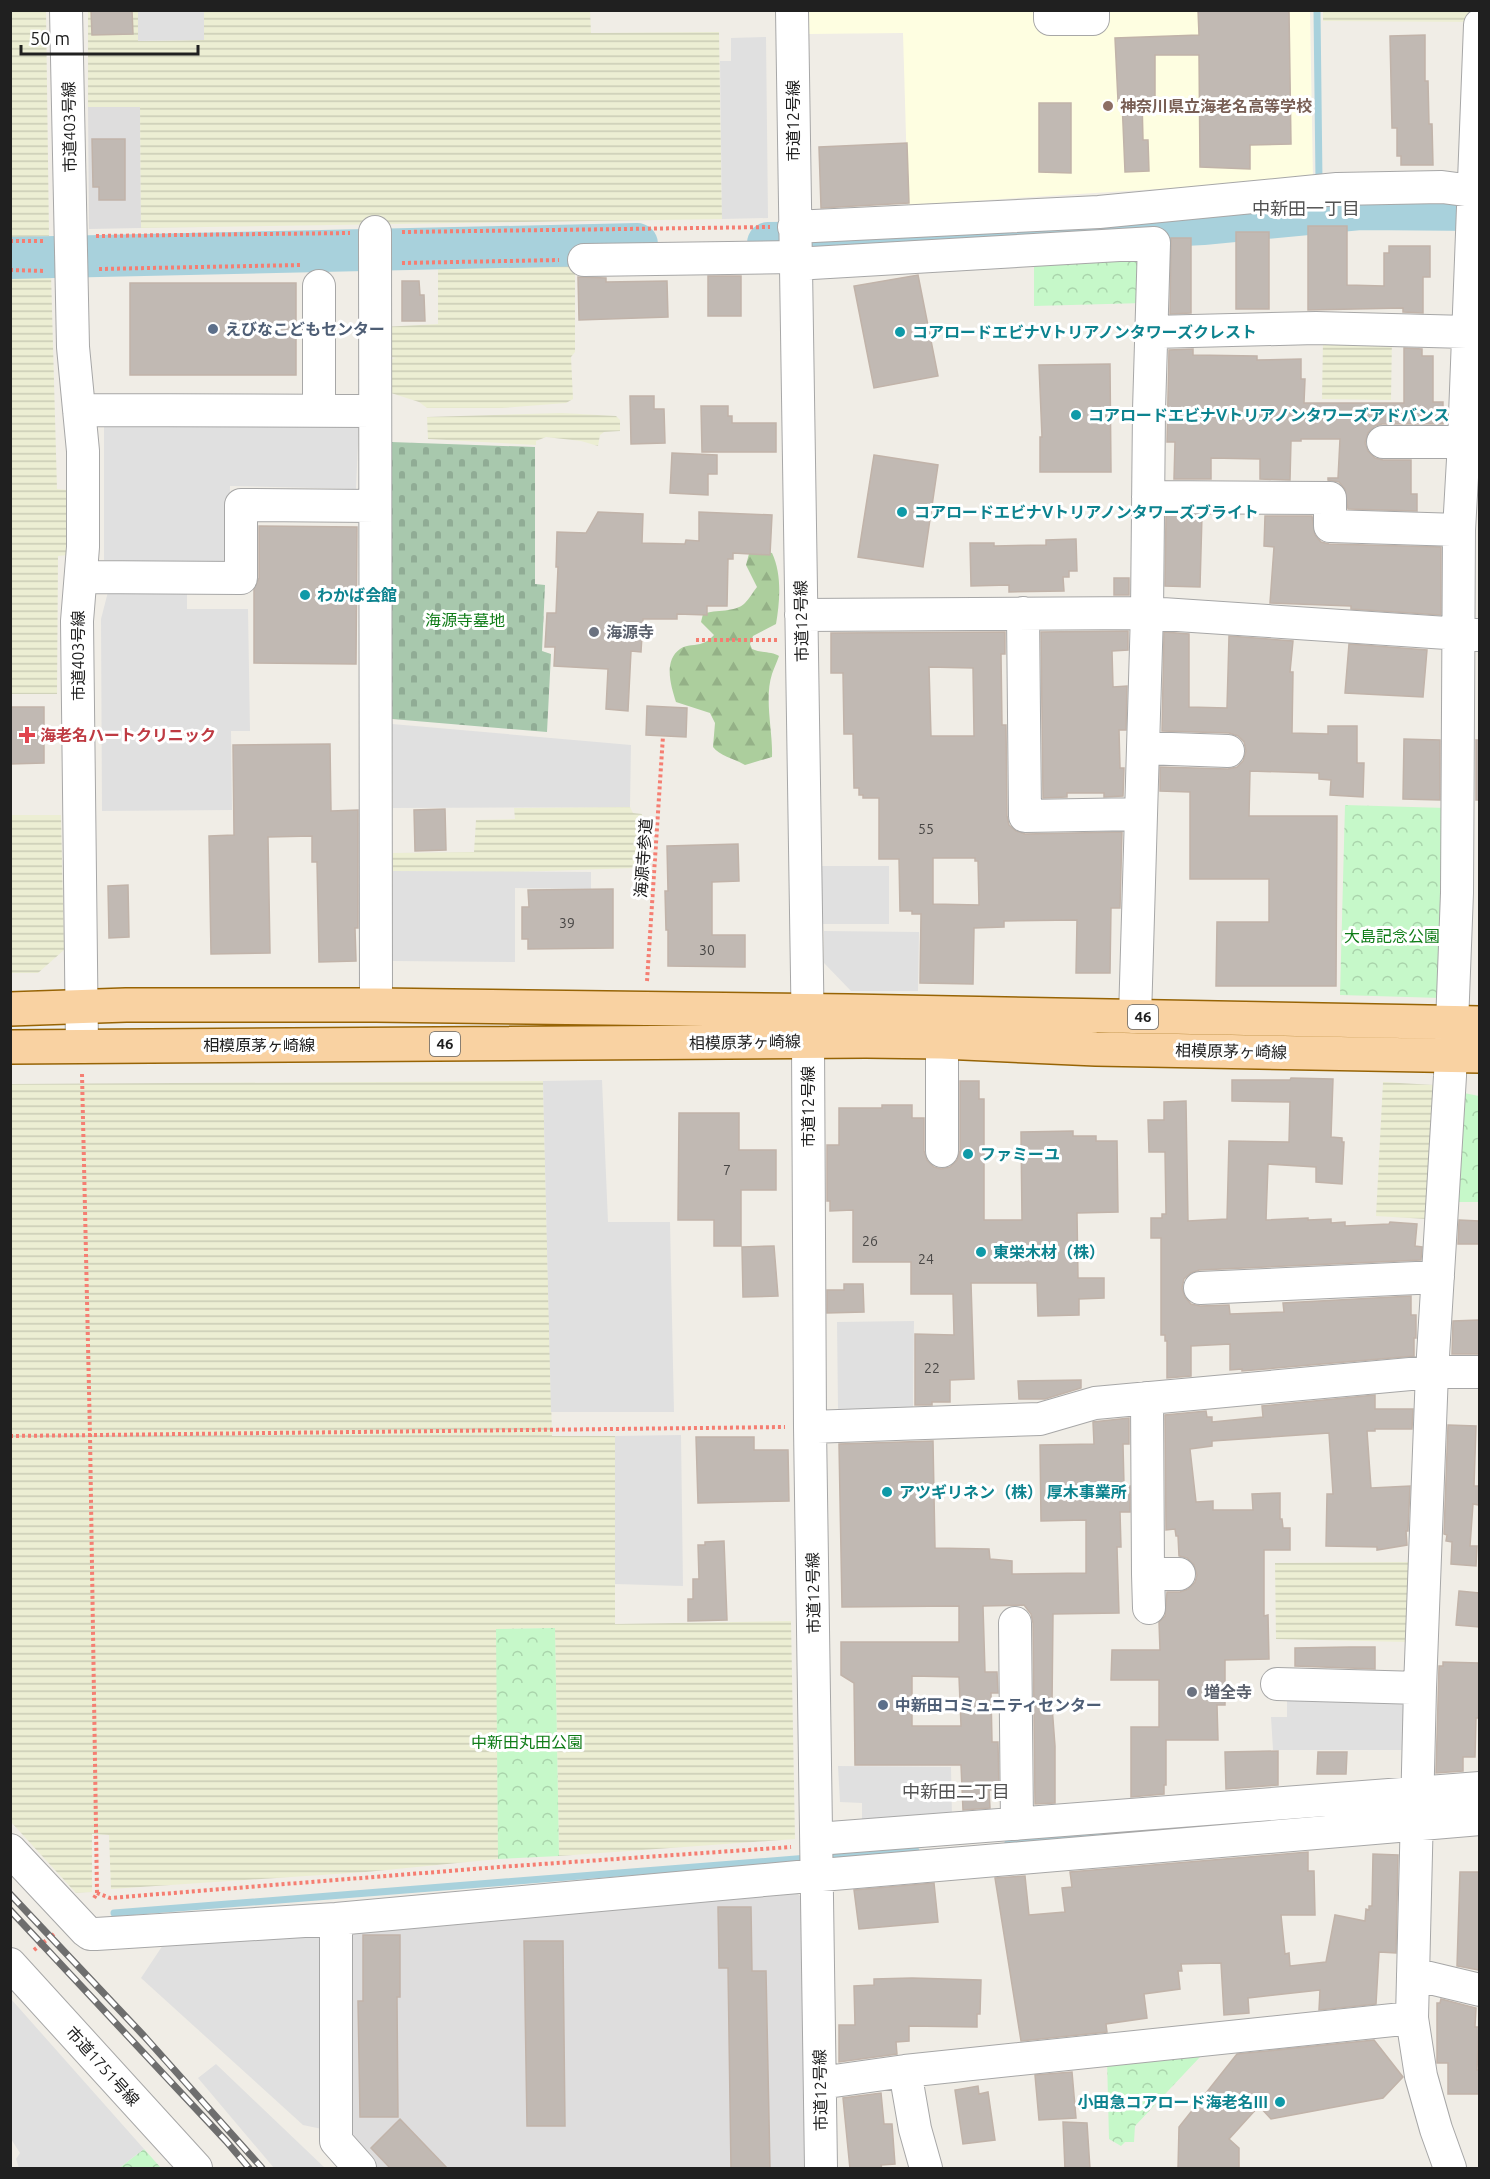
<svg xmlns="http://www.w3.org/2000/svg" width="1490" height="2179" font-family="Ubuntu,'Noto Sans JP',sans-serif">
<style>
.residential{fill:#dedddd}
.education{fill:#fefee1}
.farmland{fill:url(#farmland-rules)}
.forest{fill:url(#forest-firs)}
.cemetery{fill:url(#cemetery-stones)}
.park{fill:url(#park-crowns)}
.parking{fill:#e0e0e0}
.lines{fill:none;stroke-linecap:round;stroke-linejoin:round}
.stream{stroke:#a8d1dc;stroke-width:7}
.river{stroke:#a8d1dc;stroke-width:42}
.building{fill:#c1b9b3;stroke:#c1b3a9;stroke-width:1.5;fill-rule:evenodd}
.minor-casing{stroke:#a7a7a7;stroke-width:34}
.major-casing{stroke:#976405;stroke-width:36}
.path{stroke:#f57e72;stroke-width:4;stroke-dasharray:3 3;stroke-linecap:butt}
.minor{stroke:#fff;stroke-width:32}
.major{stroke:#f9d2a2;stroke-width:33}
.rail-casing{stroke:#6e6e6e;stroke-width:7}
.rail{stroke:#fff;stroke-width:4.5;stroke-dasharray:14;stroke-linecap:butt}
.education-dot{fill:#8d6e63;stroke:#fff;stroke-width:2}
.service-dot{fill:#5c6f8a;stroke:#fff;stroke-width:2}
.culture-dot{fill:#0f9aa8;stroke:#fff;stroke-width:2}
.worship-dot{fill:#6b7280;stroke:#fff;stroke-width:2}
.health-dot{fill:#e0444e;stroke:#fff;stroke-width:2}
.labels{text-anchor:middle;stroke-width:6;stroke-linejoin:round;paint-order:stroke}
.number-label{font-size:14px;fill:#484645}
.shield{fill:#fff;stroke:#636363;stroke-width:1.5}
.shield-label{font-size:15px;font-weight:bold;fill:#202020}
.education-label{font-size:16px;font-weight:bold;fill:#785e54;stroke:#fff;text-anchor:start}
.street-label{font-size:16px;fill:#202020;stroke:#fff}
.service-label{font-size:16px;font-weight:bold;fill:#4e5e75;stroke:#fff;text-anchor:start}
.culture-label{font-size:16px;font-weight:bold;fill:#0d838f;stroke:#fff;text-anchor:start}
.park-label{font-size:16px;fill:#0f7c17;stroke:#fff}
.worship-label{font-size:16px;font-weight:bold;fill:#5b616d;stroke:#fff;text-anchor:start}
.health-label{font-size:16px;font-weight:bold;fill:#be3a42;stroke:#fff;text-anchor:start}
.neighbourhood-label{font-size:18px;fill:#535353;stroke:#fff}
</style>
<defs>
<pattern id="farmland-rules" width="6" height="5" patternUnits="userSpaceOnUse" patternTransform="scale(1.5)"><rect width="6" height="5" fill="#eceed3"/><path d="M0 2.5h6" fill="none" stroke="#caccb5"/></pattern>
<pattern id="forest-firs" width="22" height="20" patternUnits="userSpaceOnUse" patternTransform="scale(1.5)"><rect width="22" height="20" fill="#acce9d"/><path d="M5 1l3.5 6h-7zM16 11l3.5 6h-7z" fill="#94b187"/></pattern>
<pattern id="cemetery-stones" width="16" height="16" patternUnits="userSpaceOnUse" patternTransform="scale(1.5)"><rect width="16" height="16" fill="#a8c8ad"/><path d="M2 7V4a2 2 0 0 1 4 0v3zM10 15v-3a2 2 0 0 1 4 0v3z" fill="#90ac95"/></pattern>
<pattern id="park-crowns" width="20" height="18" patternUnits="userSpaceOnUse" patternTransform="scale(1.5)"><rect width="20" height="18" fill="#c6f8c9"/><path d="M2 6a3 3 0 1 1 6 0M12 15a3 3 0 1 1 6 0" fill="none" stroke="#aad4ac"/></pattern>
</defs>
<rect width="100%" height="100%" fill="#f0ede6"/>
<!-- residential -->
<path class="residential" d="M88,107H140L141,228L89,229Z
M795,1891L811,1907L813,2168H375L350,2140V1922Z"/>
<!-- education -->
<path class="education" d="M808,11H1310L1313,179L908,205L903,33L808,34Z"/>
<!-- farmland -->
<path class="farmland" d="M204,10H590L591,33L719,32L722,219L141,228L140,107H88V11H138L139,41L204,40Z
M10,11H46L49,236L11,238Z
M1323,11H1479V22L1323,21Z
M575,265V352L571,357L573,399L566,403L502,408H427L419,402L391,393L386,388L387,360L396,358L383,356L382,327L438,324V267Z
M51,273L57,489L67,490L68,555L58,556L57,694H11L10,274Z
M1392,336L1391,400L1322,399L1323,339Z
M562,413L616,416L620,420V431L604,432L600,435L598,446L581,441L546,437L536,441V445L428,439L427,417Z
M630,807L633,813L642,814L635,868L516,872L393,871L392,853L474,852L476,820L515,819L514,808Z
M11,815H61L64,950L38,973H11Z
M543,1081L552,1436H615V1624L791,1621L795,1839L559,1856L555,1628L497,1629L498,1859L366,1872L111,1889L109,1835L92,1834V1892L76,1893L11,1822V1084Z
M1383,1082L1434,1085L1427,1219L1376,1216Z
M1413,1562L1408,1642L1276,1639L1275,1563Z"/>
<!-- forest -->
<path class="forest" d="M750,550H760L772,553C782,574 780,601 776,624L753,636L750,644L752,649C760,653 772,651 779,656C777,662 774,668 772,674C764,699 773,731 772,757L745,765C735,759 720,756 713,747L715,723L710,713L676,702C671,686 663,661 680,649C686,644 696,646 703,643C707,642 711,638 714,635L701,622L703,614C716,609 735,613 745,603C749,599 753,592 757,587L746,565Z"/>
<!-- cemetery -->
<path class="cemetery" d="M391,442L535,447V584L545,585L542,651L551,654L547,732L392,719L388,715Z"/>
<!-- park -->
<path class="park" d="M1139,250L1144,303L1034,306V255Z
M1345,805L1446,808L1441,998L1340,995Z
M1459,1092L1479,1096V1202H1453Z
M555,1628L559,1856L498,1859L496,1629Z
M1200,2057L1135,2126L1134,2142H1125L1121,2146L1109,2139L1107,2059Z
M144,2149L161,2168H119Z"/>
<!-- parking -->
<path class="parking" d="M138,11H204V40L138,41Z
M766,37L768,218L722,219L720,61H731V38Z
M104,421H359L356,489L230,486L229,564L104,560Z
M187,582V609H248L250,731H231L232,810L102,811L101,619L110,584Z
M392,724L631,745L630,807L393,808Z
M822,866H889V924H822Z
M393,871L591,872V889L515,888V962L392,961Z
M824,931L919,932L918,991H851L824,963Z
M602,1080L608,1222H670L674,1412H551L543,1081Z
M914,1321L913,1408L838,1409L837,1322Z
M681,1435L683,1586L615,1584V1436Z
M1287,1695L1407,1702L1408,1750H1273L1271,1717H1287Z
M838,1766L951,1767L952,1816L862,1820V1803L840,1802Z
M320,1936L322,2129L303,2125L141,1978L165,1942Z
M11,1999L144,2149L119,2168H19L16,2159L20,2153L11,2139Z
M216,2064L325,2168H274L198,2078Z"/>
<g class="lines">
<!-- stream -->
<path class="stream" d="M1317,10L1319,181
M1008,1843L1325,1816
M825,1856L916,1851
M114,1913L808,1858"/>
<!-- river -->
<path class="river" d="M768,243L868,242L1203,224L1360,209L1480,210
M10,258L637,244"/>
</g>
<!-- building -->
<path class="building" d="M91,10H132L133,34L92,35Z
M1198,10H1289L1291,144L1250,145V169L1200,167L1199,55H1155V99L1142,100L1143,140H1148L1149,171L1125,172L1122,100L1118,101L1115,38L1199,35Z
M1425,35V81H1428L1429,124H1432L1433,165H1401V156H1397V128H1392L1390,36Z
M1039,103H1071V173L1039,172Z
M92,139H125V200H99V187H93Z
M907,143L909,203L821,208L819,147Z
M1308,226H1347V285L1384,286V253H1389V246H1430V277H1423V313L1403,312V308L1308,310Z
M1236,232H1269V309H1236Z
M1171,238H1191V313L1170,314Z
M918,275L938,376L874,388L854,286Z
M708,276H741V316H708Z
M578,277L606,278V282L667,281L668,317L579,320Z
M402,281H419L420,295H424L425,321H402Z
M130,283H296V375H130Z
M1404,348L1422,349V356H1433V402H1443V424H1382L1375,426L1368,433L1365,443L1368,451L1375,458L1383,460H1411V494H1417V511L1348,509L1345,489L1339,482L1328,480V478H1338L1340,439H1301V441H1291L1290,480L1260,479V459L1211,458V479H1174L1175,442H1167L1169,350L1193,349V355L1257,356V360L1301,359V379H1305L1304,403H1404Z
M1110,364L1111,472H1040V437H1042L1039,365Z
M630,396H654V409H664L665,443L631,444Z
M701,406H728V416H732V423H776V452H702Z
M672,453L717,455V474H708V495L670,493Z
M874,455L938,465L923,567L858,557Z
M598,512L643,514L642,543L685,544L686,540L699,541V512L772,515L770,555L733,553V559H728L727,606H707V615L677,614V619H643L641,652L631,651L628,711L606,709L608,669L554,666L555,647H545L547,613H556L558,567H556L557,532L586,533Z
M1166,515H1202L1200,587L1165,586Z
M1265,516H1312L1315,535L1321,542L1329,544L1441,547V615L1351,609V606L1270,603L1274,547L1264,546Z
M259,526L357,527L356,664L254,663V589L259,578Z
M1076,539L1077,571H1069V577H1063L1064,591L1009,592V585L971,586L970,543H994V546L1046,545V540Z
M1114,578H1129V595H1114Z
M1128,631V650L1112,651L1113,687L1127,686L1126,730H1119L1120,768H1124L1123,796L1104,797V793H1067V797L1043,798L1041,632Z
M1005,632V654H1001L1002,725H1006L1007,816L1009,825L1016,831L1025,834L1122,832L1120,908H1111L1110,973H1076L1077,920L1004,921V927L974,928L973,984L920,983L921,914H912V911H900L899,859H879V798H863V795H859V788H854L853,734H844L843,673H831V633ZM929,667L973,668L974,736H931ZM933,858H975V861H978L979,905L933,904Z
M1164,632L1189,634V707L1227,708L1229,636L1293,641L1290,672H1293L1292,733L1328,734V726H1357V763H1364L1363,797L1330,795L1331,780L1319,779V773L1250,771L1249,816H1337L1336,986H1216L1217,922H1269V879H1190V792L1160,791V767L1228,769L1237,767L1243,761L1246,751L1244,742L1238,736L1229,733L1162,731Z
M1349,644L1427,650L1423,697L1345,693Z
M647,706L687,708L686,737L646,735Z
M10,707H44V763L10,764Z
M1404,739L1440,740V800L1403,799Z
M1476,740H1479V800H1476Z
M330,744L331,811L358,810V928H355L356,961L319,962L317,862H312V836L268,837L270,953L211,954L209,836L234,835L233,745Z
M445,809L446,850L415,851L414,810Z
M738,844L739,881L712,882V935H745V967L668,966V930H666L665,891H668L667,846Z
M128,885L129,937L109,938L108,886Z
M613,889V948L528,949V939H522V907H529L528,890Z
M1291,1078L1333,1079L1331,1137L1342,1138V1142H1344L1342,1184L1316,1182V1167L1268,1164L1266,1220L1308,1218V1220L1331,1219V1223L1345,1222V1226L1389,1224L1390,1222L1417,1224L1415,1246L1422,1247L1421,1260L1199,1270L1191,1273L1184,1279L1182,1288L1185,1297L1191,1304L1200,1306L1229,1305L1230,1314L1284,1312L1283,1303L1411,1296V1315H1416V1338H1414V1356L1242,1371V1369L1230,1370V1344L1191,1346V1376L1167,1378V1341H1165V1335H1161V1238H1151V1218H1162V1214H1166L1165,1152H1149L1148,1120H1164V1102L1186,1101L1188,1221L1227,1219L1229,1141L1289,1142L1290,1102L1232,1101V1080H1290Z
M960,1081H979V1099H984V1220H1022L1021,1132L1073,1131V1136H1096V1141H1117L1118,1212L1077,1213L1078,1278H1104V1298L1079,1299V1315L1038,1316L1037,1283H971L974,1379L950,1380V1402H932V1405H915V1334L954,1335L953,1294H911V1262H853V1210L830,1211V1201H827V1145H839V1108H882V1105H912V1118H924V1151L927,1160L934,1167L941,1169L950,1167L957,1160L960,1151Z
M679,1113H739V1150H776V1190H741V1246H714V1220H678Z
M1459,1220L1479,1221V1244H1458Z
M774,1246L778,1296L743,1297L742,1247Z
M844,1284H863L864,1312L827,1313V1290H844Z
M1479,1320V1354H1452L1453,1321Z
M1081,1380V1388L1045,1399H1019L1018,1381Z
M1375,1395V1409H1413L1412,1429H1375V1431H1367L1371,1488L1410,1486L1408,1531H1406L1407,1545L1377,1550V1547L1326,1546L1327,1494H1333L1329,1433L1212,1441V1446L1190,1449L1196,1502L1213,1501V1510H1253L1252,1494L1280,1493V1519H1282L1283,1528H1290V1550H1264V1616L1268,1615L1269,1659L1225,1660V1705H1217L1218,1740H1166V1785H1164V1794L1131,1797V1727H1159V1680H1111L1112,1650H1160L1159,1622L1165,1616L1167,1592H1180L1188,1589L1195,1582L1197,1575L1194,1565L1187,1558L1179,1556L1178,1536H1176L1175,1529L1166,1530L1165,1415L1206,1411L1207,1417H1212V1422L1263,1417L1262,1406Z
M1129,1418V1444H1123L1124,1486H1130V1512H1120L1121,1547H1117L1119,1613L1053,1614L1052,1706L1055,1746V1803L1035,1804L1033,1623L1031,1614L1024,1605L983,1606L985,1672H997L998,1693H991L992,1742H998L999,1790H989L990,1808L963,1810L961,1765H855L854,1683L841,1675V1642H959V1606L842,1607L839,1444L933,1441L935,1548L989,1549L990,1559L1012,1561V1574L1086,1573V1520L1041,1521L1040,1445L1094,1444L1093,1422ZM912,1676L959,1677L961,1726H912Z
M1448,1425L1476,1426L1474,1486H1479V1505L1473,1504L1470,1546H1477L1476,1566L1451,1564L1452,1542L1446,1541L1447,1535L1444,1534Z
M696,1437H754V1450H788L789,1501L698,1503Z
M724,1541L727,1620L688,1621V1599H693V1579H699L698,1545H705V1542Z
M1459,1591L1479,1593V1627L1456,1625Z
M1350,1647H1375V1669L1295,1666V1648Z
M1443,1662L1479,1663V1718H1476L1475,1757H1463V1771L1436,1773L1439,1666H1443Z
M1278,1751V1785L1226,1789L1225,1752Z
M1318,1752H1347L1346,1774H1317Z
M1308,1852V1871H1314L1315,1915H1281L1285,1954L1289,1953L1290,1966L1326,1962L1335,1915L1365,1921L1366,1909L1369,1910V1906H1372L1373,1854L1398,1855L1396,1953L1379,1952L1376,2004L1319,2010L1320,1990L1248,1998L1249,2013L1224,2015L1221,1963L1181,1964L1182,1971H1178L1180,1989L1144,1994L1147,2018L1106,2024L1107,2032L1021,2041L995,1878L1025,1876L1029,1915L1065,1912L1062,1888L1072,1887L1070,1872Z
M1460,1872H1479V1970L1457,1966Z
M934,1883L938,1922L859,1929L854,1890Z
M718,1907H751L752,1971H766L770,2169H731L728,1968H719Z
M363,1935H400V1997H397L398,2117H360L358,2001H363Z
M524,1941H563L565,2126H527Z
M912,1978L981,1980L980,2014H977V2027L909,2026V2041L896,2042L897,2054L839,2062V2025H855L854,1986L874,1985V1979Z
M1441,1999L1476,2008L1475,2027H1479L1477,2070H1479V2094H1448V2063H1437V2003H1440Z
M1374,2040L1403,2077L1383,2098L1271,2119L1259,2106L1229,2139L1239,2148V2169H1178L1179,2127L1237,2054Z
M1072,2072L1076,2118L1039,2120L1035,2075Z
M978,2086L979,2094L988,2092L995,2140L963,2144L955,2090Z
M881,2093L884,2124H892L895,2164L881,2165L882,2169H850L843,2098Z
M400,2119L448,2169H391L371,2148Z
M1063,2122L1087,2123L1090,2169H1065Z"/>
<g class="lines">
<!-- minor casing -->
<g class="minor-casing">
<path id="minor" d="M66,10L73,347L83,451V547L77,621L82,1047
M792,10L808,1041L810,1427L821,2168
M1050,10V19H1093V10
M794,227L1099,212L1337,189L1442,187L1480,192
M375,232L376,1005
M584,260L795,257
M795,264L1154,243L1149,410L1147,613L1135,1017
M1152,332L1316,328L1467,332
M79,410L375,411
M319,411V286
M1383,442H1464
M1148,497L1330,498V526L1459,530
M81,577L241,578V505L375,506
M1023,613L1025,816L1141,814
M801,615L1147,613L1477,635
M1143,748L1228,751
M942,1151V1042
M1200,1288L1438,1277
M1147,1398L1148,1574H1179
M810,1427L1040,1419L1095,1403L1432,1372H1480
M1148,1574L1149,1608
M1015,1623L1017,1824
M1277,1684L1420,1688
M817,1839L1480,1788
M10,1850L86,1931L90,1934H96L336,1919L798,1877L1480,1819
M336,1919V2141L360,2168
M10,1964L196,2168
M1413,1974L1480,1990
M905,2071L915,2129L926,2168
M820,2083L905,2071L1412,2018
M1450,2168L1436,2129L1421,2076L1412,2018L1420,1688L1432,1372L1450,1076L1457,893L1459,530L1464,442L1480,25"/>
</g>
<!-- major casing -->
<g class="major-casing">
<path id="major" d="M10,1009L126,1005H376L848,1011L1480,1023
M10,1047L866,1041L942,1042L1096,1049L1480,1056"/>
</g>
<!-- path -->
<path class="path" d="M402,232L770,227
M96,236L350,233
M10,241H46
M402,263L559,260
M99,269L301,265
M10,270L46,271
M696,640H777
M647,981L663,736
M82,1074L90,1435L97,1893L93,1900
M10,1436L785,1427
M97,1893L110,1898L499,1867L791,1847
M34,1950L54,1934"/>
<!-- minor -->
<use href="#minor" class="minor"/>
<!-- major -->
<use href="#major" class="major"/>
<!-- rail casing -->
<g class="rail-casing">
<path id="rail" d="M10,1894L144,2036L262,2168
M10,1910L226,2141L249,2168"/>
</g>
<!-- rail -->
<use href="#rail" class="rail"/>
</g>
<!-- markers -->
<circle class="education-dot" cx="1108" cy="106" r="6"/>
<g class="service-dot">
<circle cx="213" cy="329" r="6"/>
<circle cx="883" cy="1705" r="6"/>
</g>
<g class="culture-dot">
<circle cx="900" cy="332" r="6"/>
<circle cx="1076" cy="415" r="6"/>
<circle cx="902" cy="512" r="6"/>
<circle cx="305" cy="595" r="6"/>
<circle cx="968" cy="1154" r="6"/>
<circle cx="981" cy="1252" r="6"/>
<circle cx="887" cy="1492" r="6"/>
<circle cx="1280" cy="2102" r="6"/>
</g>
<g class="worship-dot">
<circle cx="594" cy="632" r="6"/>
<circle cx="1192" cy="1692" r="6"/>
</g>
<path class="health-dot" d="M24 726h6v6h6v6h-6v6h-6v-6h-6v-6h6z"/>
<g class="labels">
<!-- number labels -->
<g class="number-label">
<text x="926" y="834">55</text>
<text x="567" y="928">39</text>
<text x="707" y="955">30</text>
<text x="727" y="1175">7</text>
<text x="870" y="1246">26</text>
<text x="926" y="1264">24</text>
<text x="932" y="1373">22</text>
</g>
<!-- shield labels -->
<g class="shield">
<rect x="1128" y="1005" width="30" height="24" rx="4.5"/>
<rect x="430" y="1032" width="30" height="24" rx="4.5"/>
</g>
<g class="shield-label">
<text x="1143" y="1022">46</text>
<text x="445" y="1049">46</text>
</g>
<!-- education labels -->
<g class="education-label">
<text x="1120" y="112">神奈川県立海老名高等学校</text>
</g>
<!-- street labels -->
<g class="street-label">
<text transform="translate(793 121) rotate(-90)" y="6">市道12号線</text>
<text transform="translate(69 127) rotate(-91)" y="6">市道403号線</text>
<text transform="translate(801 621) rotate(-91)" y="6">市道12号線</text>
<text transform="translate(78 656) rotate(-90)" y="6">市道403号線</text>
<text transform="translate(643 858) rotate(-86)" y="6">海源寺参道</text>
<text transform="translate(745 1042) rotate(-1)" y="6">相模原茅ヶ崎線</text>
<text x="259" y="1051">相模原茅ヶ崎線</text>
<text transform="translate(1231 1051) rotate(1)" y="6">相模原茅ヶ崎線</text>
<text transform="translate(808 1107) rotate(-90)" y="6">市道12号線</text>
<text transform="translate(813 1593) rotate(-91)" y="6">市道12号線</text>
<text transform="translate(103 2066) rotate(48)" y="6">市道1751号線</text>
<text transform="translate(820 2090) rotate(-91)" y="6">市道12号線</text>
</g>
<!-- service labels -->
<g class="service-label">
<text x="225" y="335">えびなこどもセンター</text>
<text x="895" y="1711">中新田コミュニティセンター</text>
</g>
<!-- culture labels -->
<g class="culture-label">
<text x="912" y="338">コアロードエビナVトリアノンタワーズクレスト</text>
<text x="1088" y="421">コアロードエビナVトリアノンタワーズアドバンス</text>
<text x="914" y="518">コアロードエビナVトリアノンタワーズブライト</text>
<text x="317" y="601">わかば会館</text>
<text x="980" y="1160">ファミーユ</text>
<text x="993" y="1258">東栄木材（株）</text>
<text x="899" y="1498">アツギリネン（株） 厚木事業所</text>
<text x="1268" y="2108" text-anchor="end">小田急コアロード海老名III</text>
</g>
<!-- park labels -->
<g class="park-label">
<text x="465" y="626">海源寺墓地</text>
<text x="1392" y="942">大島記念公園</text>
<text x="527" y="1748">中新田丸田公園</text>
</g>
<!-- worship labels -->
<g class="worship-label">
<text x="606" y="638">海源寺</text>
<text x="1204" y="1698">増全寺</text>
</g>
<!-- health labels -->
<g class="health-label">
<text x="40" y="741">海老名ハートクリニック</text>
</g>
<!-- neighbourhood labels -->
<g class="neighbourhood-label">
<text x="1306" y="215">中新田一丁目</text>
<text x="956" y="1798">中新田二丁目</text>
</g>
</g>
<!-- border -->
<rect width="1490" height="2179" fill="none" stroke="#202020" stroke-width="24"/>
<!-- scale -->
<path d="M21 45v9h177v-9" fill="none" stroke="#202020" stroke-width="3"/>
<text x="30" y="45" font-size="18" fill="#202020" stroke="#ffffff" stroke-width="4.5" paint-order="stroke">50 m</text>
</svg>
